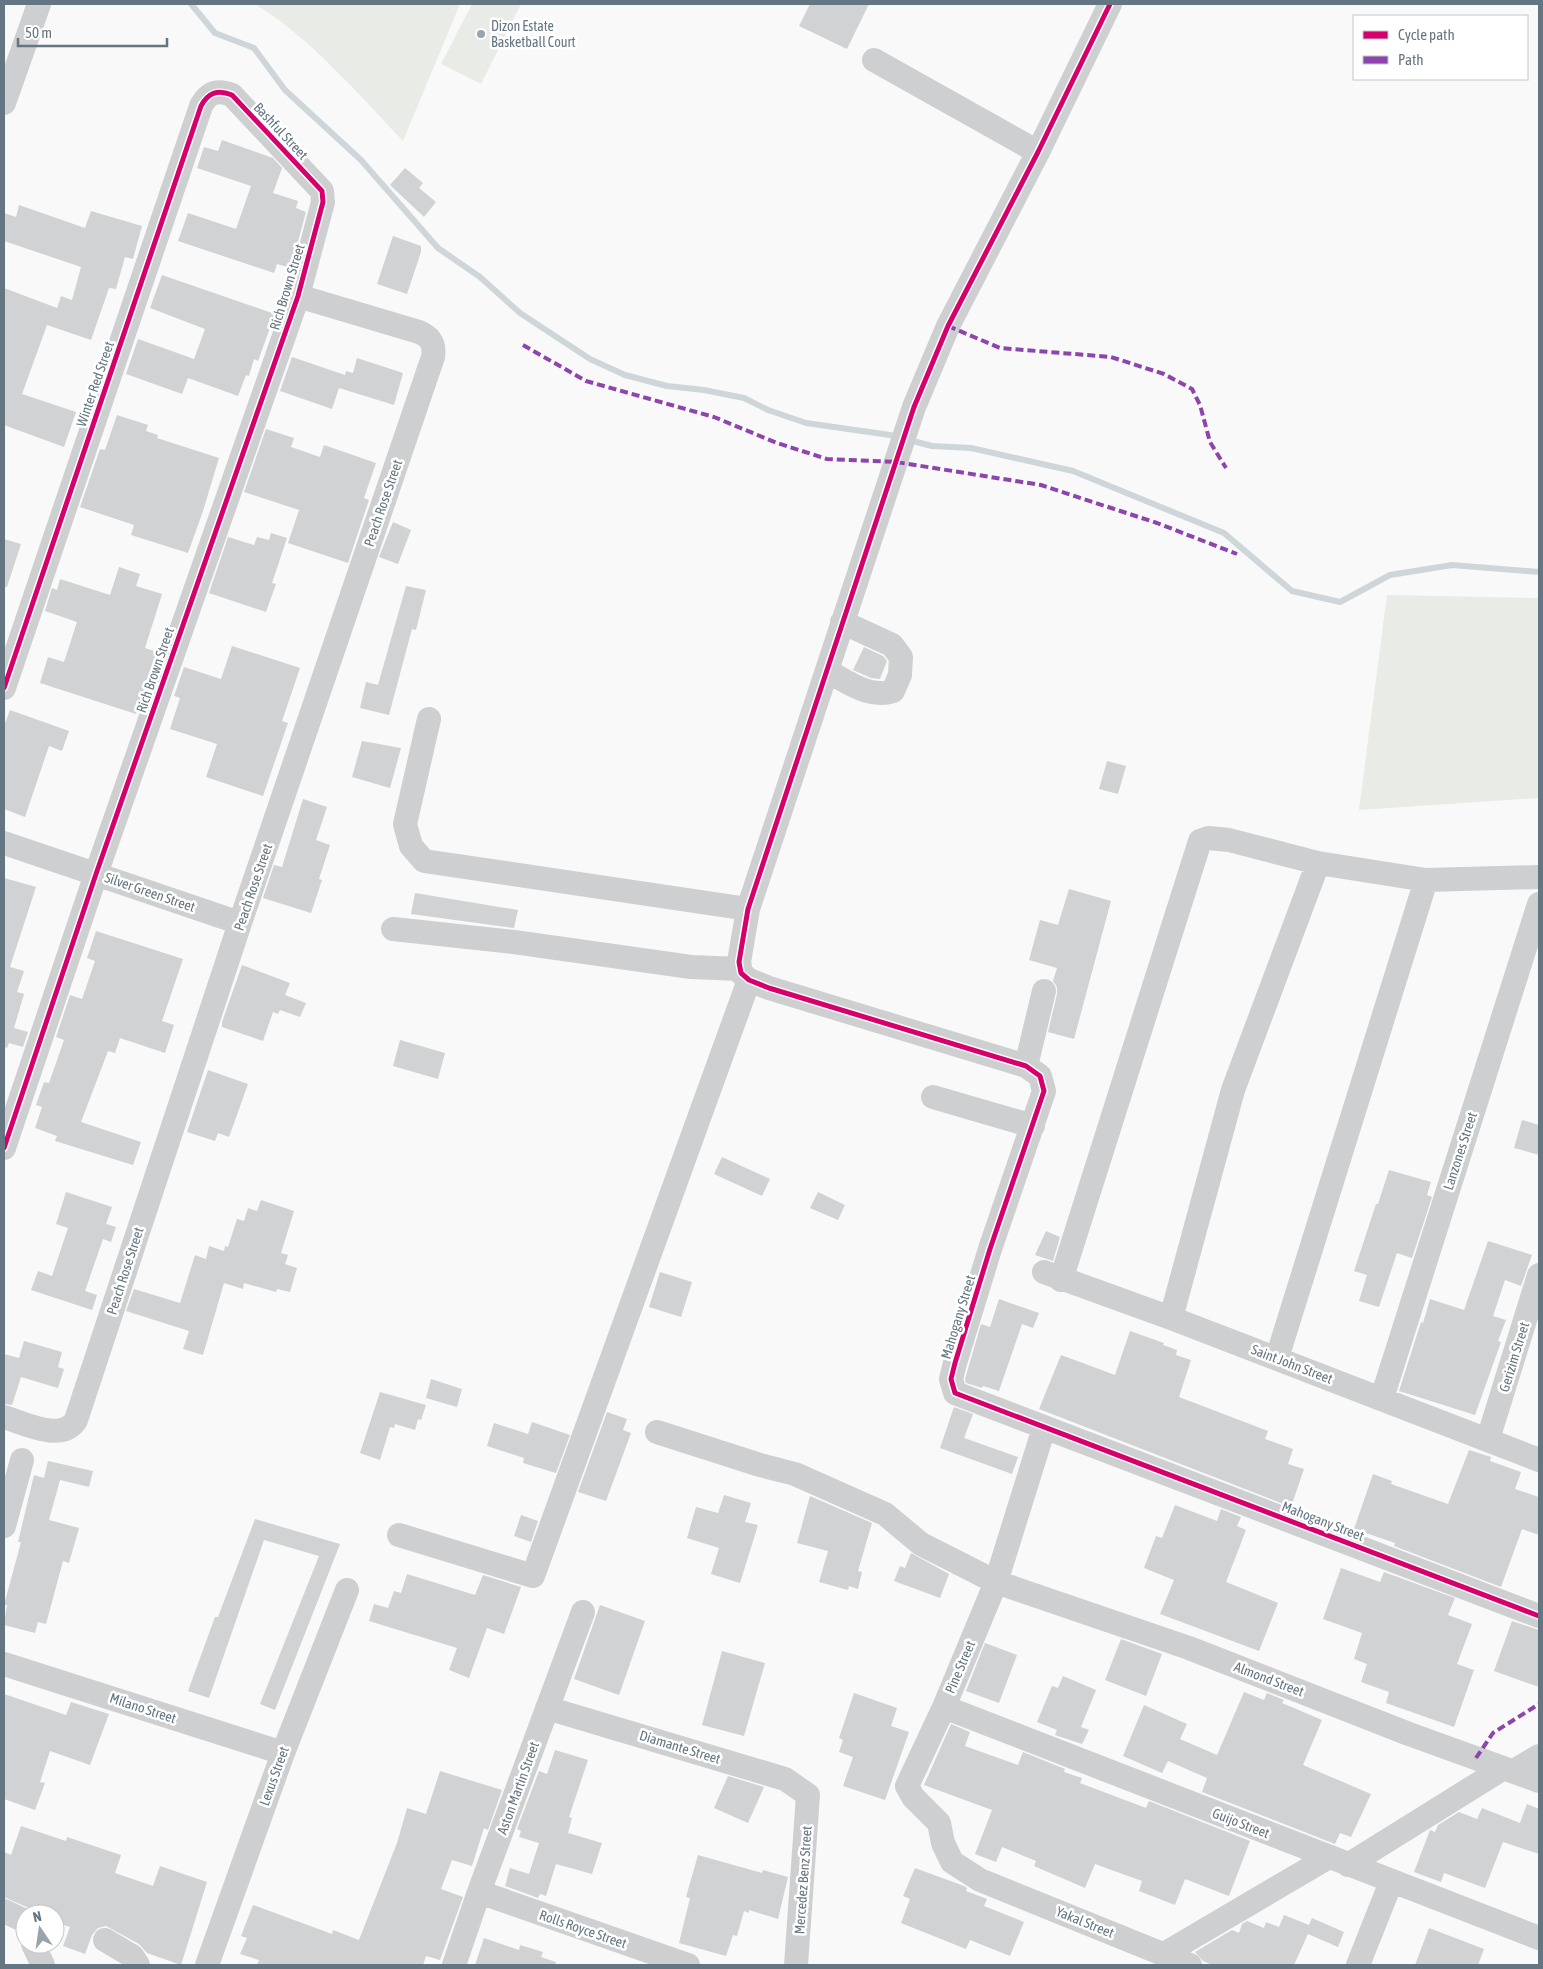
<svg xmlns="http://www.w3.org/2000/svg" width="1543" height="1969" font-family="'Asap Condensed',sans-serif">
<style>
.green{fill:#e8ebe6}
.lines{fill:none;stroke-linecap:round;stroke-linejoin:round}
.stream{stroke:#ced6d9;stroke-width:6}
.building{fill:#d0d2d3}
.minor{stroke:#cecfd0;stroke-width:24}
.quiet{stroke:#8e44ad;stroke-width:4;stroke-dasharray:8 4;stroke-linecap:butt}
.cycleway-casing{stroke:#fff;stroke-width:8}
.cycleway{stroke:#d6006c;stroke-width:5}
.poi-dot{fill:#99a4ac;stroke:#fff;stroke-width:2}
.labels{text-anchor:middle;stroke-width:5;stroke-linejoin:round;paint-order:stroke}
.poi-label{font-size:14px;fill:#657683;stroke:#fff;text-anchor:start}
.street-label{font-size:14px;fill:#657683;stroke:#fff}
</style>
<rect width="100%" height="100%" fill="#f9f9f9"/>
<!-- green -->
<path class="green" d="M255,4H460L403,141C357,93 312,39 255,4Z
M472,4H521L481,84L441,64Z
M1387,595L1539,598V798L1359,810Z"/>
<g class="lines">
<!-- stream -->
<path class="stream" d="M191,4L215,33L254,48L285,90L361,160L438,248L480,277L520,313L590,359L625,375L667,386L704,390L744,398L768,410L806,423L890,435L932,446L971,448L1073,471L1224,533L1292,591L1340,602L1390,575L1452,565L1539,572"/>
</g>
<!-- building -->
<path class="building" d="M810,4H869L847,49L799,26Z
M222,140L273,158L282,168L273,193L298,201L296,208L306,212L291,268L277,264L274,273L178,241L188,213L236,229L251,186L197,168L204,147L218,151Z
M405,168L423,183L419,188L436,202L424,217L390,185Z
M19,205L85,228L91,211L142,226L133,259L125,257L116,289L109,288L91,340L47,325L22,394L76,412L64,447L4,425V288L57,308L61,296L72,300L81,267L4,241V213L16,217Z
M393,236L421,246V252L407,294L377,284Z
M162,275L275,314L258,361L254,359L249,376L246,375L238,396L188,378L182,394L126,374L138,339L194,359L205,329L150,308Z
M292,357L345,375L346,371L353,373L357,358L403,373L394,405L339,388L332,409L280,391Z
M117,415L148,425L146,431L158,435L157,438L219,458L203,511L188,553L131,535L134,525L80,507L100,449L105,450Z
M266,429L294,438L291,447L320,457L324,445L376,463L364,498L369,500L348,563L288,543L299,510L244,492Z
M393,522L411,530L398,564L379,557Z
M271,533L287,538L272,583L276,584L266,612L209,593L228,537L254,545L257,537L269,540Z
M4,539L21,544L7,587H4Z
M119,567L140,574L136,586L162,594L145,648L157,652L136,714L40,683L48,657L64,662L77,622L45,611L52,588L57,590L60,579L110,595Z
M406,586L426,590L416,630L412,629L389,715L360,708L366,682L378,685Z
M232,646L300,668L282,721L288,723L263,796L206,777L217,744L170,729L180,698L174,696L184,667L221,679Z
M864,647L883,656L887,661L880,679L871,678L853,670Z
M10,710L69,731L62,751L49,746L25,817L4,809V726Z
M362,741L401,748L390,788L352,777Z
M1107,761L1126,766L1118,794L1099,789Z
M303,799L327,807L316,840L330,845L319,879L322,880L311,913L263,898L274,865L282,867Z
M4,878L36,887L10,967L24,971L17,992L24,994L14,1028L28,1032L23,1047L9,1043L7,1048L4,1047Z
M1069,889L1111,901L1074,1039L1048,1032L1057,994V987L1053,981L1057,968L1029,960L1040,920L1058,925Z
M415,893L518,910L514,928L411,914Z
M96,931L183,959L162,1021L174,1025L165,1053L120,1038L115,1053L108,1051L81,1122L141,1142L133,1165L55,1141L57,1136L35,1128L42,1107L36,1105L44,1082L49,1083L64,1040L56,1037L70,995L82,999L95,961L87,958Z
M242,965L290,983L285,995L306,1003L300,1017L280,1010L278,1014L273,1012L263,1041L222,1027V1022Z
M400,1040L445,1053L438,1079L393,1066Z
M208,1070L248,1084L229,1137L218,1133L215,1141L187,1132Z
M1522,1120L1539,1125V1155L1514,1148Z
M722,1157L770,1179L762,1196L714,1174Z
M1389,1170L1431,1182L1427,1195L1432,1197L1412,1258L1397,1253L1379,1307L1359,1301L1367,1275L1354,1271L1376,1204H1378Z
M66,1192L112,1207L106,1224L116,1227L111,1242L103,1239L85,1291L97,1295L92,1310L31,1290L38,1271L52,1276L68,1228L56,1224Z
M818,1192L845,1205L838,1220L810,1208Z
M261,1200L294,1211L281,1253L288,1255L285,1264L297,1268L290,1292L277,1289L276,1292L244,1283L243,1289L224,1283L203,1355L183,1349L189,1331L126,1311L134,1289L180,1303L195,1255L206,1259L209,1246L224,1251L225,1246L228,1247L237,1219L244,1221L248,1208L257,1211Z
M1046,1231L1060,1237L1053,1261L1035,1255Z
M1488,1241L1532,1255L1521,1286L1505,1280L1493,1316L1506,1320L1498,1341L1501,1342L1475,1415L1399,1391L1421,1322L1423,1323L1430,1299L1464,1310Z
M660,1272L692,1282L681,1317L649,1307Z
M999,1299L1039,1313L1033,1328L1022,1324L999,1391L983,1386L982,1388L966,1383L965,1379L981,1324L990,1327Z
M1130,1331L1164,1343L1163,1345L1177,1350L1176,1355L1191,1360L1179,1397L1268,1431L1265,1439L1293,1449L1288,1464L1304,1469L1291,1507L1039,1409L1061,1355L1115,1375Z
M24,1341L62,1352L58,1367L64,1369L58,1388L21,1377L12,1405L4,1404V1354L19,1358Z
M431,1379L462,1389L457,1407L426,1398Z
M380,1392L426,1405L421,1420L418,1419L415,1430L395,1424L394,1428L390,1427L380,1460L360,1453Z
M954,1407L973,1414L964,1438L1018,1457L1012,1474L940,1448Z
M607,1412L627,1419L623,1430L631,1433L606,1501L578,1492Z
M532,1422L570,1435L556,1473L523,1463L524,1458L487,1446L494,1423L528,1434Z
M1469,1450L1491,1457L1490,1461L1521,1472L1515,1489L1539,1497V1535L1522,1529L1501,1587L1394,1546L1395,1543L1354,1529L1373,1474L1392,1481L1391,1484L1448,1504Z
M48,1461L93,1471L89,1487L60,1480L49,1520L79,1528L69,1563L63,1561L46,1624L38,1622L35,1633L4,1625L7,1605H4L21,1542H18L34,1475L44,1478Z
M724,1495L751,1503L745,1522L758,1525L740,1583L711,1574L719,1548L687,1538L696,1507L718,1513Z
M810,1496L872,1523L858,1571L862,1572L858,1589L849,1586L848,1590L819,1582L828,1551L797,1543Z
M1175,1505L1217,1521L1221,1509L1241,1517L1237,1526L1246,1530L1226,1582L1278,1603L1259,1651L1160,1614L1174,1580L1144,1568L1156,1536L1162,1538Z
M521,1515L538,1521L531,1542L514,1536Z
M255,1519L340,1544L275,1710L260,1704L319,1556L264,1540L209,1698L188,1691L215,1617H218Z
M911,1553L949,1574L940,1598L894,1581L900,1566L905,1568Z
M1341,1568L1380,1582L1384,1572L1455,1598L1448,1615L1472,1624L1457,1664L1474,1670L1454,1727L1386,1703L1389,1692L1361,1682L1367,1664L1354,1659L1362,1633L1323,1619Z
M407,1574L475,1595L483,1575L521,1587L504,1634L487,1628L469,1678L449,1670L457,1648L369,1621L374,1604L388,1608L394,1591L401,1593Z
M600,1605L645,1621L619,1695L574,1679Z
M1512,1621L1539,1630V1687L1494,1671Z
M1121,1639L1162,1654L1146,1696L1105,1680Z
M985,1643L1017,1655L999,1703L966,1691Z
M722,1651L765,1663L744,1736L702,1725Z
M1063,1676L1096,1690L1081,1727L1089,1730L1082,1744L1055,1735L1057,1730L1037,1722L1052,1686L1058,1688Z
M1244,1692L1264,1700L1267,1693L1284,1700L1282,1703L1322,1720L1303,1765L1371,1794L1351,1837L1340,1833L1335,1844L1202,1792L1207,1778L1168,1761L1162,1773L1123,1756L1144,1705L1187,1724L1180,1739L1217,1755Z
M854,1693L897,1708L891,1726L909,1732L885,1800L843,1786L853,1757L839,1752L843,1740L839,1738Z
M4,1694L66,1715L71,1702L109,1714L90,1765L50,1751L40,1782L45,1783L35,1810L4,1799Z
M951,1724L970,1732L965,1746L1018,1765L1023,1752L1065,1769L1064,1772L1082,1778L1080,1783L1146,1808L1149,1801L1250,1841L1229,1896L1185,1879L1175,1905L1139,1891L1142,1881L1095,1864L1085,1888L1034,1866L1036,1861L1002,1847L996,1862L975,1854L992,1810L924,1785Z
M555,1750L588,1760L569,1817L572,1818L568,1833L602,1843L592,1874L556,1864L546,1896L540,1894L538,1898L505,1886L510,1868L529,1874L539,1843L519,1837L521,1831L517,1829L539,1771L547,1774Z
M440,1771L502,1790L488,1830L484,1828L472,1866L452,1860L441,1889L463,1897L440,1960L426,1956L423,1965H257L259,1960L240,1954L247,1938L241,1936L253,1905L332,1934L333,1930L359,1940L397,1843L407,1808L426,1814Z
M728,1776L764,1787L748,1823L714,1808Z
M1527,1804L1539,1809V1854L1503,1842L1485,1888L1444,1873L1441,1882L1414,1872L1430,1830L1435,1832L1438,1825L1459,1812L1477,1819L1482,1808L1520,1823Z
M21,1826L66,1841L67,1837L121,1855L115,1873L153,1886L160,1866L207,1882L181,1965L147,1953L139,1944L106,1926L98,1928L92,1935L85,1954L63,1946L70,1927L55,1922V1914H37L31,1909L4,1897V1852L11,1855Z
M698,1855L762,1873L763,1870L788,1877L778,1919L749,1910V1913L744,1911L737,1936L733,1935L726,1956L679,1943L690,1898L686,1897Z
M915,1868L964,1886L967,1888L966,1891L987,1899L984,1906L1024,1922L1010,1956L970,1940L966,1949L901,1923L910,1899L903,1896Z
M1284,1915L1309,1925L1312,1918L1344,1932L1338,1947L1308,1934L1294,1965H1212L1203,1961L1195,1952L1232,1930L1239,1933L1242,1924L1247,1921L1264,1928L1266,1922L1279,1927Z
M1429,1928L1484,1949L1478,1965H1415Z
M484,1938L519,1950L520,1945L543,1952L541,1957L556,1962L555,1965H475Z"/>
<g class="lines">
<!-- minor -->
<path class="minor" d="M1110,4L1038,152L948,326L914,407L748,909L739,962L741,973L749,980L769,988L1026,1066L1040,1076L1044,1091L990,1249L955,1363L951,1379L955,1393L1539,1616
M874,60L1038,152
M4,103L39,4
M827,671C848,682 869,699 893,691L900,675L901,657L892,645L842,622
M4,688L201,106C208,93 217,89 232,95L322,191L323,202L298,296L96,874L4,1148
M429,719L405,824L411,846L424,861L748,909
M4,843L240,923
M393,929L514,942L691,967L740,969
M1026,1066L1044,991
M933,1097L1033,1126
M1044,1272L1171,1318L1539,1460
M1061,1280L1200,841L1209,838L1229,840L1318,863L1426,880L1539,877
M1171,1318L1233,1090L1318,863
M1277,1358L1426,880
M1382,1398L1539,904
M4,1417C24,1423 62,1443 76,1420L240,923L433,357C435,344 431,337 419,332L298,296
M1044,1428L996,1582L944,1707L907,1786L913,1797L939,1823L943,1843L952,1862L980,1880L1190,1965
M657,1432L760,1465L795,1474L885,1514L921,1544L996,1582L1189,1648L1409,1734L1539,1781
M1488,1439L1539,1275
M4,1526L22,1460
M399,1535L533,1576L749,980
M4,1664L283,1753
M944,1707L1539,1938
M547,1708L785,1779L808,1795L796,1965
M1514,1771L1539,1756
M1348,1865L1502,1769
M479,1892L688,1965
M4,1911L25,1921
M105,1940L132,1956L138,1965
M33,1944L43,1965
M1164,1954L1329,1857
M207,1965L283,1753L347,1590
M454,1965L479,1892L583,1612
M1358,1965L1391,1882"/>
<!-- quiet -->
<path class="quiet" d="M948,326L1000,348L1111,357L1164,374L1192,389L1200,405L1210,442L1226,468
M523,345L586,381L714,417L777,443L827,459L896,462L1041,485L1157,523L1237,554
M1476,1758L1493,1733L1539,1704"/>
<!-- cycleway casing -->
<g class="cycleway-casing">
<path id="cycleway" d="M1110,4L1038,152L948,326L914,407L748,909L739,962L741,973L749,980L769,988L1026,1066L1040,1076L1044,1091L990,1249L955,1363L951,1379L955,1393L1539,1616
M4,688L201,106C208,93 217,89 232,95L322,191L323,202L298,296L96,874L4,1148"/>
</g>
<!-- cycleway -->
<use href="#cycleway" class="cycleway"/>
</g>
<!-- markers -->
<circle class="poi-dot" cx="481" cy="34" r="5"/>
<g class="labels">
<!-- poi labels -->
<g class="poi-label">
<text x="491" y="31">Dizon Estate<tspan x="491" dy="16">Basketball Court</tspan></text>
</g>
<!-- street labels -->
<g class="street-label">
<text transform="translate(281 131) rotate(47)" y="5">Bashful Street</text>
<text transform="translate(287 287) rotate(-73)" y="5">Rich Brown Street</text>
<text transform="translate(95 384) rotate(-71)" y="5">Winter Red Street</text>
<text transform="translate(383 503) rotate(-71)" y="5">Peach Rose Street</text>
<text transform="translate(155 670) rotate(-71)" y="5">Rich Brown Street</text>
<text transform="translate(253 887) rotate(-71)" y="5">Peach Rose Street</text>
<text transform="translate(150 892) rotate(19)" y="5">Silver Green Street</text>
<text transform="translate(1460 1151) rotate(-72)" y="5">Lanzones Street</text>
<text transform="translate(125 1271) rotate(-72)" y="5">Peach Rose Street</text>
<text transform="translate(958 1317) rotate(-73)" y="5">Mahogany Street</text>
<text transform="translate(1514 1357) rotate(-73)" y="5">Gerizim Street</text>
<text transform="translate(1292 1364) rotate(21)" y="5">Saint John Street</text>
<text transform="translate(1323 1521) rotate(21)" y="5">Mahogany Street</text>
<text transform="translate(960 1667) rotate(-67)" y="5">Pine Street</text>
<text transform="translate(1269 1679) rotate(21)" y="5">Almond Street</text>
<text transform="translate(143 1708) rotate(18)" y="5">Milano Street</text>
<text transform="translate(680 1747) rotate(17)" y="5">Diamante Street</text>
<text transform="translate(274 1776) rotate(-70)" y="5">Lexus Street</text>
<text transform="translate(518 1788) rotate(-70)" y="5">Aston Martin Street</text>
<text transform="translate(1241 1823) rotate(21)" y="5">Guijo Street</text>
<text transform="translate(803 1880) rotate(-86)" y="5">Mercedez Benz Street</text>
<text transform="translate(1085 1922) rotate(22)" y="5">Yakal Street</text>
<text transform="translate(583 1929) rotate(19)" y="5">Rolls Royce Street</text>
</g>
</g>
<!-- border -->
<rect width="1543" height="1969" fill="none" stroke="#657683" stroke-width="10"/>
<!-- legend -->
<rect x="1353" y="15" width="175" height="65" fill="#ffffff" stroke="#c1c8cd"/>
<rect x="1363" y="31" width="25" height="8" fill="#d6006c" stroke="#c1c8cd"/>
<text x="1398" y="40" font-size="15" fill="#657683">Cycle path</text>
<rect x="1363" y="56" width="25" height="8" fill="#8e44ad" stroke="#c1c8cd"/>
<text x="1398" y="65" font-size="15" fill="#657683">Path</text>
<!-- north arrow -->
<g transform="translate(40 1929) rotate(347)"><circle r="24" fill="#ffffff" stroke="#c1c8cd"/>
<path d="M0-4L9 19L0 12L-9 19Z" fill="#99a4ac"/>
<text y="-8" font-size="14" font-weight="bold" text-anchor="middle" fill="#657683">N</text>
</g>
<!-- scale -->
<path d="M18 38v8h149v-8" fill="none" stroke="#657683" stroke-width="2.5"/>
<text x="25" y="38" font-size="15" fill="#657683" stroke="#ffffff" stroke-width="4" paint-order="stroke">50 m</text>
</svg>
